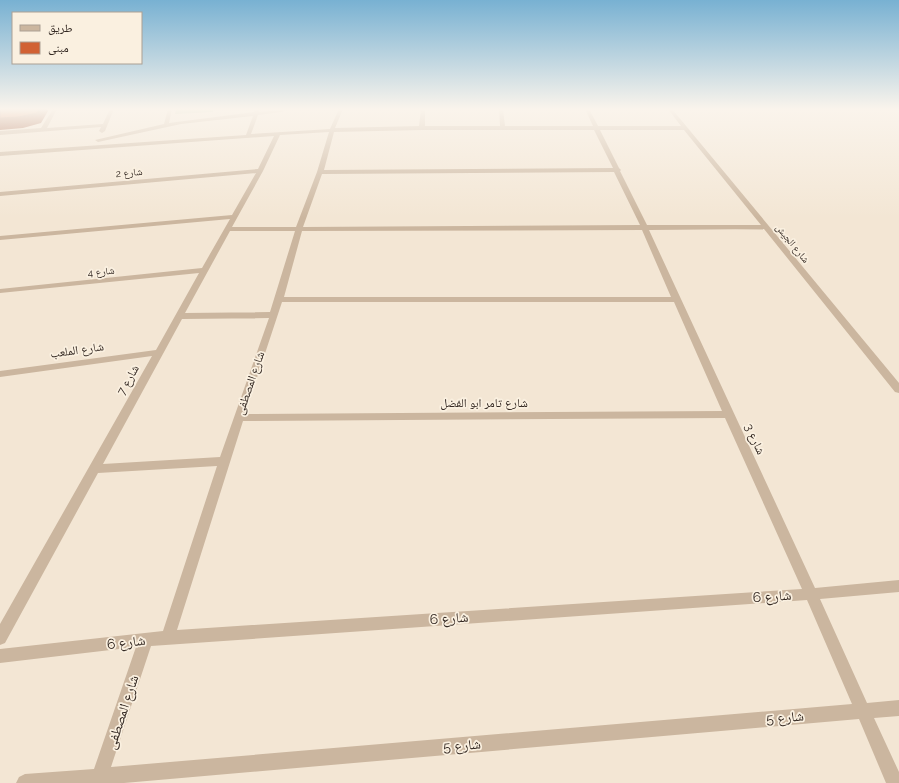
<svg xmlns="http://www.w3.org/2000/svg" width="899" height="783" font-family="Raleway,'Noto Naskh Arabic',sans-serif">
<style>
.green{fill:#b0c293}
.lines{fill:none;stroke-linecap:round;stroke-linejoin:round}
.minor{fill:#cbb69f;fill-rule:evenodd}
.shaded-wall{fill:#924424}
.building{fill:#d16133;stroke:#924424}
.labels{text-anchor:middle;stroke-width:3.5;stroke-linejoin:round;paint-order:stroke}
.far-street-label{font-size:10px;fill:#342923;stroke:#faf0e0}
.street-label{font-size:12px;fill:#342923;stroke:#faf0e0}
.near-street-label{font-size:14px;fill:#342923;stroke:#faf0e0}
</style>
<rect width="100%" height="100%" fill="#f3e6d4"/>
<!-- green -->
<path class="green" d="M176,109H213V112L175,114Z"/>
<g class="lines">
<!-- minor -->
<path class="minor" d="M53,109H57L47,128L103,124L110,109H114L105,131L102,133L99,131L101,127L0,135V131L41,128Z
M168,109H172L169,123L254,112L256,109H260L259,112L291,109L281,112L258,115L251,134L330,129L339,109H343L335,128L419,126L421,109H425V126H500L499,109H503L505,126H593L585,109H589L598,126H681L668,109H672L899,383V393L895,392L764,229L649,230L815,588L899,580V592L820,599L867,703L899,700V716L874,718L899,772V783H886L859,719L124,783H16L19,777L25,774L94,769L136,647L0,663V649L163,631L217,466L98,473L5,643L0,645V624L152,356L0,377V371L156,350L199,273L0,293V289L202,268L230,219L0,240V236L232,215L256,173L0,196V192L258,169L274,136L0,156V152L246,135L253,116L181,124L98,142L95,140L164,124ZM422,130H594L613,168L324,170L334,132ZM600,130H684L761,225H647L620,171L621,170L619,168ZM329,132L317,172L296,227H232L263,171L280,135ZM614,172L640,225L303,227L322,174ZM642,230L671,297H284L302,231ZM230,231H295L270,312L185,313ZM282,302H674L722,411L245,414ZM269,318L220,457L103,464L182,319ZM725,418L802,589L177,630L243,421ZM807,600L852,704L111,767L151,646Z"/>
</g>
<!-- shaded-wall -->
<path class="shaded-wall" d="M39,109H47L48,111L41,123L23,128L0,130V118Z"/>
<!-- building -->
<path class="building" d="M0,109H39L37,113L18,117L0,118Z"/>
<!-- sky -->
<linearGradient id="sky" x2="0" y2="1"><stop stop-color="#78b1d2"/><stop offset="0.5" stop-color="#faf4ec"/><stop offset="1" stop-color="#faf4ec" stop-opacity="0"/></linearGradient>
<rect width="899" height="218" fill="url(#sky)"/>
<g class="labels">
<!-- far-street labels -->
<g class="far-street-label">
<text transform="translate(129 172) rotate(-5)" y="4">شارع 2</text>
<text transform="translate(793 243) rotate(51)" y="4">شارع الجيش</text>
<text transform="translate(101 271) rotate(-6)" y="4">شارع 4</text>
</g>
<!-- street labels -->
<g class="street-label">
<text transform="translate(77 350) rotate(-8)" y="4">شارع الملعب</text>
<text transform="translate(128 380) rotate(-61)" y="4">شارع 7</text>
<text transform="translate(250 383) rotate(-71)" y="4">شارع المصطفى</text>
<text x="484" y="407">شارع تامر ابو الفضل</text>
<text transform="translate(755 439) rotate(65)" y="4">شارع 3</text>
</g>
<!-- near-street labels -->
<g class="near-street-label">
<text transform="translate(772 596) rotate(-4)" y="5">شارع 6</text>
<text transform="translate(449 618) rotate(-4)" y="5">شارع 6</text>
<text transform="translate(126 642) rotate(-7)" y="5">شارع 6</text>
<text transform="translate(122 712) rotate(-72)" y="5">شارع المصطفى</text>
<text transform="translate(785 717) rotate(-5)" y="5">شارع 5</text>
<text transform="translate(462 745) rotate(-5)" y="5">شارع 5</text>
</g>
</g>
<!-- legend -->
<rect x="12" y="12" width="130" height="52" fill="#faf0e0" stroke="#aba094"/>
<rect x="20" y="25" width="20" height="6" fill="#cbb69f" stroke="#aba094"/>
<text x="48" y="32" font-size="12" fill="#342923">طريق</text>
<rect x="20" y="42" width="20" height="12" fill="#d16133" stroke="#aba094"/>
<text x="48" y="52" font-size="12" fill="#342923">مبنى</text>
</svg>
